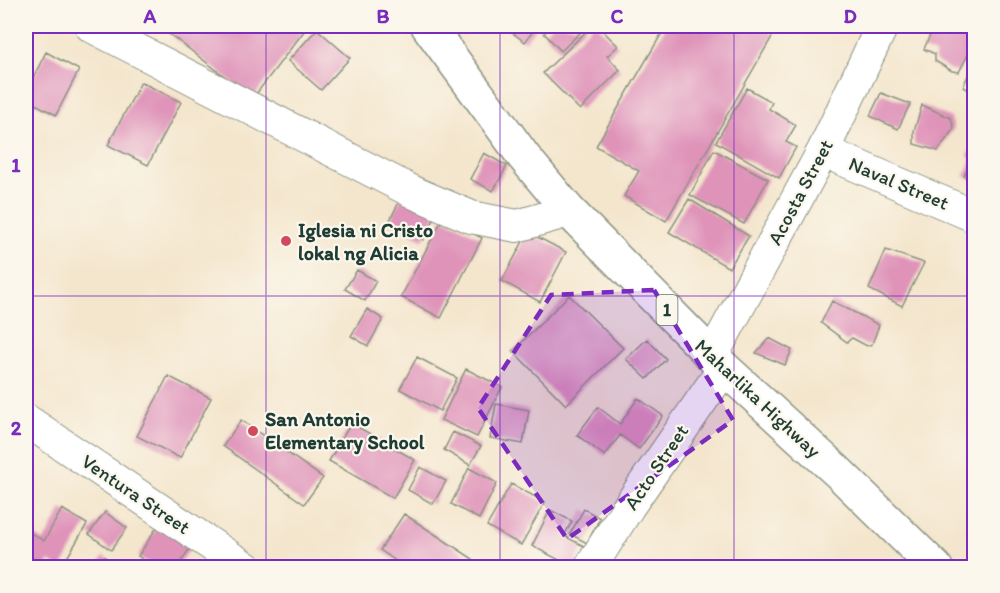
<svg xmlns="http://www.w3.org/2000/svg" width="1000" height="593" font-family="Itim,sans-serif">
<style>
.building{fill:#df93b9}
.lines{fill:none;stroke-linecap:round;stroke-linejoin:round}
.street-casing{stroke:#8a9280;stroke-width:34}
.primary-casing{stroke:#8a9280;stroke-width:36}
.street{stroke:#fff;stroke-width:32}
.primary{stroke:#fff;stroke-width:33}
.marked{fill:#7b2cbf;fill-opacity:0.2;stroke:#7b2cbf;stroke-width:4.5;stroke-dasharray:12 8;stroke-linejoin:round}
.grid{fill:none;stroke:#7b2cbf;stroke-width:1.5;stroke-opacity:0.55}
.poi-dot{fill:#d1495b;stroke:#fbf7ec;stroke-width:2}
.labels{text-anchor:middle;stroke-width:4.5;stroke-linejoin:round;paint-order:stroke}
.shield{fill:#fbf7ec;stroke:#61756b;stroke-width:1.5}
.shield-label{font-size:18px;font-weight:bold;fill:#1f3d34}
.street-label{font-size:20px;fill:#1f3d34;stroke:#fbf7ec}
.poi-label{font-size:20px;font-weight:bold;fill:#1f3d34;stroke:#fbf7ec;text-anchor:start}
.neatline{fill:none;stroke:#7b2cbf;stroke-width:2}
.grid-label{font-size:20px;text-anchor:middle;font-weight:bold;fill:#7b2cbf}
</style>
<rect width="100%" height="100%" fill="#fbf7ec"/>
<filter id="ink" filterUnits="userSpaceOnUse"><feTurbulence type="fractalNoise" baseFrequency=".0167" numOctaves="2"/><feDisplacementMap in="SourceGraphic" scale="12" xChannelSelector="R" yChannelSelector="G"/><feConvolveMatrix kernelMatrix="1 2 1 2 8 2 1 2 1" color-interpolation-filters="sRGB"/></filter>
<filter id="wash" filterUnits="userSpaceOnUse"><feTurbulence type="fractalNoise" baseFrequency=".008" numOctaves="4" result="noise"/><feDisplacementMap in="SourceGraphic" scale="24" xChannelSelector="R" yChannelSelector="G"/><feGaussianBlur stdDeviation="1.35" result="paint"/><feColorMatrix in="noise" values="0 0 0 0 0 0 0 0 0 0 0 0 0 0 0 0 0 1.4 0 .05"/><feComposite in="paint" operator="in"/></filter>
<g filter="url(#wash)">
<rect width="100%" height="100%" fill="#f4e6cd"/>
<g id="blocks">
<!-- building -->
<path class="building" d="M159,26H308L253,98Z
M503,26H537L525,42Z
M552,26H587L561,51L544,33Z
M592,26H598L618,46L607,56L620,70L580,110L543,73Z
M666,26H765L773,35L666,221L624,196L639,171L596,146Z
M934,26H956L974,33V43L959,72L952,71L935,61V54L924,49Z
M317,29L350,58L321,90L288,61Z
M46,52L79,70L56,115L26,99V92Z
M974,61V92L963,87Z
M141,82L181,102L148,165L108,145Z
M747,88L772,102L769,109L796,125L786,142L796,147L779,178L716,142Z
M881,93L910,104L898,129L870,116Z
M922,105L951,118L954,128L938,151L914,144V131Z
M974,141V180L964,176L971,160L968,155Z
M714,150L768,179L744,224L690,195Z
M484,153L507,166L493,191L470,179Z
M405,190L440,208L423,240L389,222Z
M689,199L749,236L729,268L669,232Z
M443,218L482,238L441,318L401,297Z
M528,232L566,252L540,302L502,281Z
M886,250L924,263L902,306L869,289Z
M357,270L376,281L365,301L345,289Z
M569,295L623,348L566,405L513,351Z
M832,301L879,325L872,344L867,346L852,338L847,342L821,323Z
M367,309L383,319L368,346L351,336Z
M769,338L792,350L785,365L756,353Z
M647,339L666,359L647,379L626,359Z
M417,357L457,378L440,411L400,389Z
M466,369L502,387L477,437L441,420Z
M168,376L211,398L180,458L137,436Z
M638,398L663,416L639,449L620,435L605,456L577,435L598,407L620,424Z
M496,404L529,410L523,444L490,438Z
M241,420L323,478L304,504L223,446Z
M351,423L415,460L393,498L329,461Z
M453,432L481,446L470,465L444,450Z
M420,467L446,481L433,504L408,490Z
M469,468L497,483L479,519L451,504Z
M511,484L545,502L521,545L487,526Z
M62,509L87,524L61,568L49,561L45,568H26V530L44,541Z
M584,509L600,518L587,543L570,534Z
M550,510L572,521L564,536L584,546L573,567L532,546Z
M105,512L127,528L111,550L89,534Z
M404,514L473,559L467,568H406L380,550Z
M161,521L194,542L177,568H155L138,556Z
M104,556L118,568H95Z"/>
</g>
</g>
<g filter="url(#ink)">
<use href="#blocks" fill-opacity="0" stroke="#8a9280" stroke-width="1.5"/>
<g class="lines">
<!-- street casing -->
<g class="street-casing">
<path id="street" d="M91,26L417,194L471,217L517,226L569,211
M823,151L974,216
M712,356L823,151L882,26
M26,420L246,568
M590,568L629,506L724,368"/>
</g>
<!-- primary casing -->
<g class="primary-casing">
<path id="primary" d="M428,26L524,157L569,211L724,368L839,473L936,568"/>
</g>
<!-- street -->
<use href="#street" class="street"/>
<!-- primary -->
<use href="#primary" class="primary"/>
</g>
</g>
<!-- marked area -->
<path class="marked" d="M654,290L733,420L567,539L478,408L551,295Z"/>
<!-- grid -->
<path class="grid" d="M266,26V568M500,26V568M734,26V568M26,296H974"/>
<!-- markers -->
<g class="poi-dot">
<circle cx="286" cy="241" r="6"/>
<circle cx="253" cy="431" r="6"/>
</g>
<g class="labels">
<!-- shield labels -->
<rect class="shield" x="656.5" y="295" width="21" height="30" rx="4.5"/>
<g class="shield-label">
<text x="667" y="316">1</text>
</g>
<!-- street labels -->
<g class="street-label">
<text transform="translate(899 183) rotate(23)" y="7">Naval Street</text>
<text transform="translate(800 192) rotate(-62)" y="7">Acosta Street</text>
<text transform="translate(758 398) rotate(43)" y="7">Maharlika Highway</text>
<text transform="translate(656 467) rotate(-56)" y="7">Acto Street</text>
<text transform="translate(136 494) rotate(34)" y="7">Ventura Street</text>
</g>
<!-- poi labels -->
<g class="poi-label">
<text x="298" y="237">Iglesia ni Cristo<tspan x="298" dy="23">lokal ng Alicia</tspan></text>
<text x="265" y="426">San Antonio<tspan x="265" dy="23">Elementary School</tspan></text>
</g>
</g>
<!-- margin -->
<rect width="1000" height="593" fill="none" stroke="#fbf7ec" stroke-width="66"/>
<rect x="33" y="33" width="934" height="527" class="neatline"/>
<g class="grid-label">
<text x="150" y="23">A</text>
<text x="383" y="23">B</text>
<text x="617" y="23">C</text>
<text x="850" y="23">D</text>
<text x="16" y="172">1</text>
<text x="16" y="435">2</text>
</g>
</svg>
